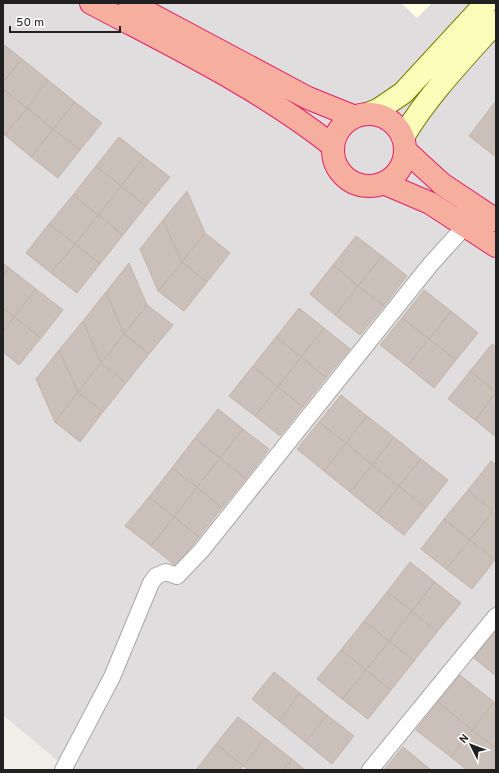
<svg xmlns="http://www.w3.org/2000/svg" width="499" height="773" font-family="Overpass,sans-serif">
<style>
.residential{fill:#dfddde}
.education{fill:#fffee2}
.building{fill:#cac0b9;stroke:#c4b4a8}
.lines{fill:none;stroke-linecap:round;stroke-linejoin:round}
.minor-casing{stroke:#a8a8a8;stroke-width:18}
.secondary-casing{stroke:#747f00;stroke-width:24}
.trunk-casing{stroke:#e61e66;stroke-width:24}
.minor{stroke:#fff;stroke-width:16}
.secondary{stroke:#fbfdb9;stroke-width:22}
.trunk{stroke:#f6af9e;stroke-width:22}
</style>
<rect width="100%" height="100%" fill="#f1eee7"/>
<!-- residential -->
<path class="residential" d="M3,3H496V770H69L3,715Z"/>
<!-- education -->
<path class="education" d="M401,3H432L417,18Z"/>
<!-- building -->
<path class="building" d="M3,44L22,59L3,82Z
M22,59L48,80L27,108L3,89V82Z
M48,80L75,102L53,129L27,108Z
M3,89L27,108L5,135L3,134Z
M75,102L102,123L80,150L53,129Z
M495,102L496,103V157L469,136Z
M27,108L53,129L31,157L5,135Z
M53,129L80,150L58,178L31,157Z
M119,137L144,157L121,186L96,166Z
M144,157L170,177L146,206L121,186Z
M96,166L121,186L98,215L73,195Z
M121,186L146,206L123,235L98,215Z
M187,191L205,233L182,262L163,220Z
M73,195L98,215L75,244L49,224Z
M98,215L123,235L100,264L75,244Z
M163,220L182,262L158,291L140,249Z
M49,224L75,244L51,273L26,253Z
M205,233L230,253L207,282L182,262Z
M356,236L382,256L358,286L333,265Z
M75,244L100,264L77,293L51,273Z
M382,256L407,276L384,306L358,286Z
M182,262L207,282L184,311L158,291Z
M3,263L9,268L3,276Z
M129,263L147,305L124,334L106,292Z
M333,265L358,286L335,315L310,294Z
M9,268L36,289L14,317L3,308V276Z
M358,286L384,306L360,335L335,315Z
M36,289L63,310L41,338L14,317Z
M424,290L451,311L429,339L402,318Z
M106,292L124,334L101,363L83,321Z
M147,305L173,325L149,354L124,334Z
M3,308L14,317L3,331Z
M299,308L324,328L301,357L276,337Z
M451,311L478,333L456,360L429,339Z
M14,317L41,338L19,365L3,352V331Z
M402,318L429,339L407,366L380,345Z
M83,321L101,363L78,392L59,350Z
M324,328L350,349L326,378L301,357Z
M124,334L149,354L126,383L101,363Z
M276,337L301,357L278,387L253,366Z
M429,339L456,360L434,388L407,366Z
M492,344L496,347V392L470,371Z
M59,350L78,392L55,422L36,379Z
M301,357L326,378L303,407L278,387Z
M101,363L126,383L103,412L78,392Z
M253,366L278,387L255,416L229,396Z
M470,371L496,392L475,420L448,399Z
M278,387L303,407L280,436L255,416Z
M78,392L103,412L80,442L55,422Z
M496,393V437L475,420Z
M341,395L367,416L346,443L319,422Z
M218,409L243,429L220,458L195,438Z
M367,416L394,437L372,465L346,443Z
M319,422L346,443L324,471L297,449Z
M243,429L269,449L246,479L220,458Z
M394,437L421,459L399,486L372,465Z
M195,438L220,458L197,487L172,468Z
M346,443L372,465L350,492L324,471Z
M220,458L246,479L222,508L197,487Z
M421,459L448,480L426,508L399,486Z
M491,461L496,465V507L493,511L468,490Z
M372,465L399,486L377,514L350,492Z
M172,468L197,487L174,517L149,497Z
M399,486L426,508L404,535L377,514Z
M197,487L222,508L199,537L174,517Z
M468,490L493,511L470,540L444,519Z
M149,497L174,517L151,546L125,526Z
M493,511L496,513L495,560L470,540Z
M174,517L199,537L176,566L151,546Z
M444,519L470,540L446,569L421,549Z
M470,540L495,560L472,589L446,569Z
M410,562L435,582L412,611L387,592Z
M435,582L461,603L437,632L412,611Z
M387,592L412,611L389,641L364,621Z
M412,611L437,632L414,661L389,641Z
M364,621L389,641L366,670L341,650Z
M496,630V676L474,658Z
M389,641L414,661L391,690L366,670Z
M341,650L366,670L342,699L317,679Z
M366,670L391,690L368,719L342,699Z
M274,672L300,693L279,721L252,699Z
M460,675L494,702L472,730L438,702Z
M300,693L327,715L305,742L279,721Z
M438,702L472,730L451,757L416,730Z
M494,702L496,704V748L472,730Z
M327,715L354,736L332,764L305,742Z
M238,717L265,738L243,766L216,744Z
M472,730L496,748V770H467L451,757Z
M265,738L292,759L283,770H249L243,766Z
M216,744L243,766L239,770H196Z
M403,747L431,770H384Z
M292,759L305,770H283Z"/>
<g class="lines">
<!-- minor casing -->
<g class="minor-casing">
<path id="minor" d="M63,770L112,677L151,583L156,576L166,572L177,576L201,551L430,265L466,225
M370,770L496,616"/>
</g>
<!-- secondary casing -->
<g class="secondary-casing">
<path id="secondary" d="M367,114L378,110L403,93L486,3
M403,137C428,95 463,59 496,22"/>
</g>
<!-- trunk casing -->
<g class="trunk-casing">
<path id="trunk" d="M91,3C174,47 260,88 333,146
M130,3L308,98L355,117
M333 150a36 36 0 1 1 72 0a36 36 0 1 1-72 0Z
M405,150L442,184L496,220
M383,183L430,203L496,246"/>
</g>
<!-- minor -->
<use href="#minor" class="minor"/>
<!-- secondary -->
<use href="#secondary" class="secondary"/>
<!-- trunk -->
<use href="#trunk" class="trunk"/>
</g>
<!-- border -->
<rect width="499" height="773" fill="none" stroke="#212121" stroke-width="8"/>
<!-- north arrow -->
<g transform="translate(471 745) rotate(312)" stroke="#ffffff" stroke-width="3" paint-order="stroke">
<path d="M0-3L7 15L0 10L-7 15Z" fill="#212121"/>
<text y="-6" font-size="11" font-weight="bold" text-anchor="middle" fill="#212121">N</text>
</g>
<!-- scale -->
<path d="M10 26v6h110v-6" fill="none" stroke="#212121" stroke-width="2"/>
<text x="16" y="26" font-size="12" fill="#212121" stroke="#ffffff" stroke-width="3" paint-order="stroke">50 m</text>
</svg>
